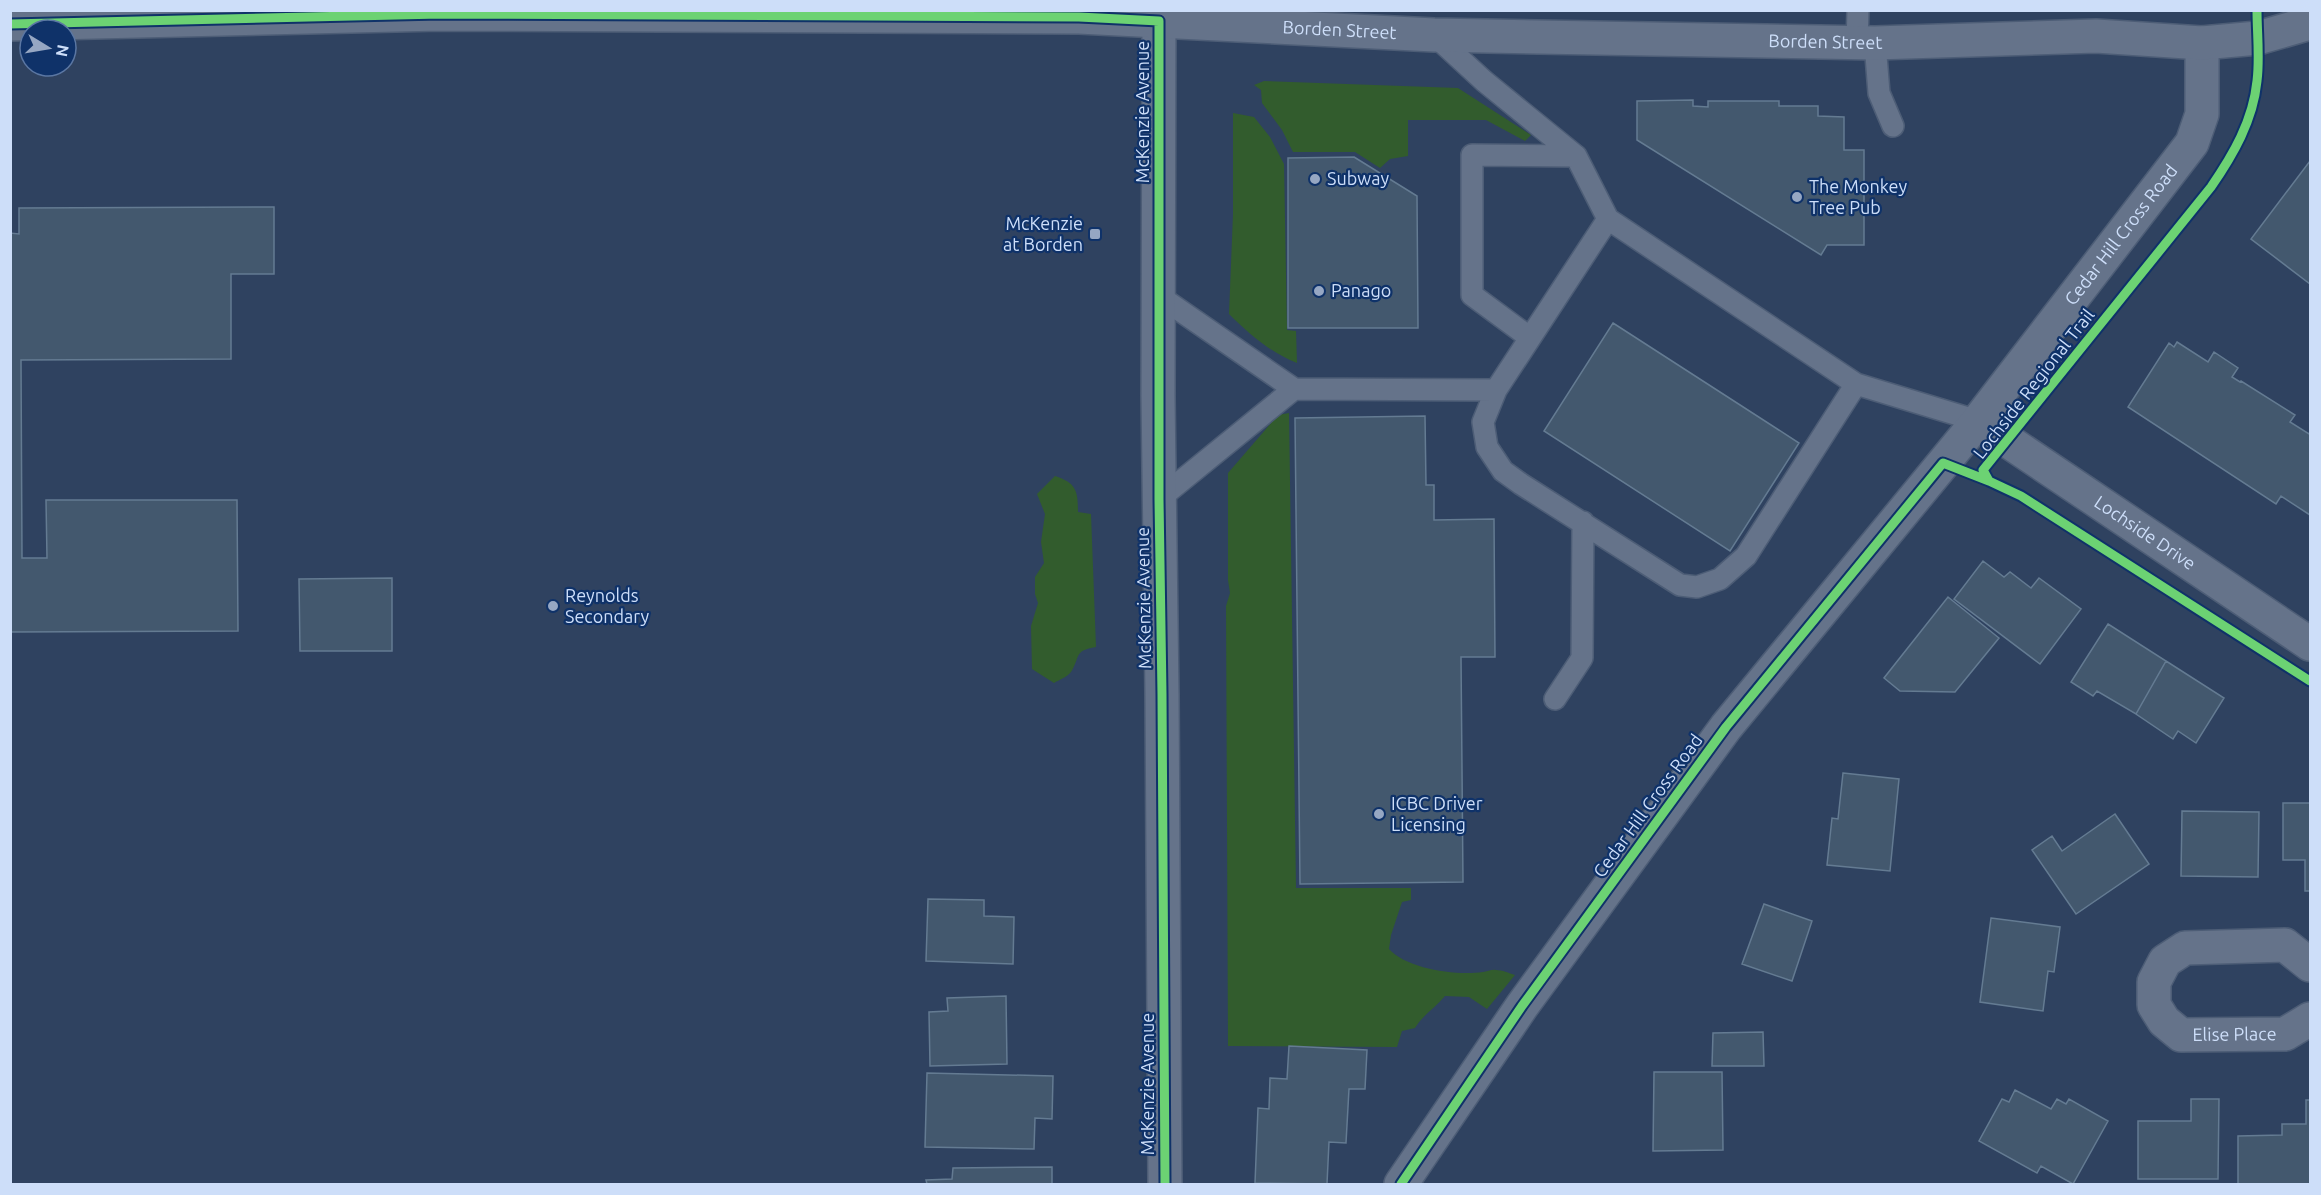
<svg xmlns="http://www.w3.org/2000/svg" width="2321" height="1195" font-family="Ubuntu,sans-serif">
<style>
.green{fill:#325c2d}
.building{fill:#43586e;stroke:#647b92;stroke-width:1.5}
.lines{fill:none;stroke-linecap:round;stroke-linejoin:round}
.lane-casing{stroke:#4d5d76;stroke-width:24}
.street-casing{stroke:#4d5d76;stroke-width:36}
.secondary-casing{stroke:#4d5d76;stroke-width:36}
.lane{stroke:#65738a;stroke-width:21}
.street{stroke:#65738a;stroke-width:33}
.secondary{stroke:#65738a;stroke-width:33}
.cycleway-casing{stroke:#0f3269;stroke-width:13}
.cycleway{stroke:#6cd273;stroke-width:9}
.poi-dot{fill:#96a7c3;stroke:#0f3269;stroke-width:2}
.labels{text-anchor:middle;stroke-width:4.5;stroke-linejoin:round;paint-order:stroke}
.street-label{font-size:18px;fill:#cddef9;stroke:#0f3269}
.poi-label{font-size:18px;fill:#cddef9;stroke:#0f3269;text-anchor:start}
</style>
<rect width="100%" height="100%" fill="#2f4260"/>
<!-- green -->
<path class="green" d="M1264,81L1458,88L1531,135L1525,141L1486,120H1408V156L1390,159L1380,168L1355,152H1293L1282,130L1262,103L1261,90L1254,85Z
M1233,113L1254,117L1270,137L1284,164L1287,330L1296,331L1297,363C1271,353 1249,334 1229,314L1233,214Z
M1289,413L1296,888H1411V900L1402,902L1391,935L1389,949C1407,969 1456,976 1483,972C1487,972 1492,969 1496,970C1502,970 1509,973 1515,975L1487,1009L1469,997L1445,996C1435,1008 1423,1015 1415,1028L1402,1031L1397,1047L1228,1046L1226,606L1230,593L1228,580V473L1278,415Z
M1055,476C1076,483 1078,490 1078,512L1091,514L1096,647C1073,651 1081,656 1071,672C1067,677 1059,680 1054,683L1032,669L1031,626L1038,603L1035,594V577L1044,563L1041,542L1045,514L1037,494Z"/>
<!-- building -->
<path class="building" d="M1693,100V106L1708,107V101H1779V106H1818V116L1844,117V150H1864V245H1827L1821,255L1637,140V101Z
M1354,157L1417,196L1418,328H1288V158Z
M2310,161V284L2251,239Z
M274,207V274H231V359L21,360L22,558H47L46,500H237L238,631L10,632V233L19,234V208Z
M1613,323L1799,443L1730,551L1544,431Z
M2177,342L2208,362L2214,352L2238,368L2232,377L2240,382L2241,381L2295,415L2290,422L2309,434L2310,432V515L2281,496L2276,504L2128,407L2169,343L2174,347Z
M1425,416L1426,485H1434V520L1494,519L1495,657H1461L1463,882L1300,884L1295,418Z
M1983,561L2004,577L2010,572L2031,588L2039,578L2081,609L2040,664L1954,599Z
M392,578V651H300L299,579Z
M1948,597L1999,638L1955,692L1900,691L1884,678Z
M2108,624L2166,661L2136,714L2097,691L2093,696L2071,682Z
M2166,661L2224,698L2196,743L2178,731L2173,739L2136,714Z
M1843,773L1899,779L1890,871L1827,865L1832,818L1838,819Z
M2283,803H2310V891H2305V860H2283Z
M2182,811L2259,812L2258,877L2181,876Z
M2115,814L2149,864L2076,914L2032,850L2052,836L2062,851Z
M928,899L984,900V916L1014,917L1013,964L926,961Z
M1764,904L1812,921L1792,981L1742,964Z
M1991,918L2060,927L2054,972L2048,971L2043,1011L1980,1002Z
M1006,996L1007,1064L930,1066L929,1012L948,1011L947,998Z
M1763,1032L1764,1066H1712L1713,1033Z
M1289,1046L1367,1050L1365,1089H1349L1346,1143L1329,1142L1327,1184L1255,1183L1258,1108L1269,1109L1270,1078L1287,1079Z
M1654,1072H1722L1723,1150L1653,1151Z
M927,1073L1053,1076L1052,1119L1035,1118L1034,1149L925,1147Z
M2015,1090L2051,1109L2057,1099L2066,1104L2069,1099L2108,1121L2073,1184L2041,1166L2037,1173L1979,1141L2002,1099L2009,1102Z
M2191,1099H2219L2218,1179H2138V1121H2191Z
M2306,1100H2310V1184H2238V1136L2282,1135V1124H2306Z
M1052,1167V1184H927L926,1180L952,1179L953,1168Z"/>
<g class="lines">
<!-- lane casing -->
<g class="lane-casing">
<path id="lane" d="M1434,35L1484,81L1576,156L1608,219L1856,384L1978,421
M1857,42L1858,10
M1875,43L1879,93L1893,126
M1608,219L1496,390L1483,422L1487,447L1503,471L1521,484L1680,585L1697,587L1720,579L1746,556L1856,384
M1159,296L1294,389L1496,390
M1529,337L1472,295V155L1576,156
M1159,499L1294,389
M1555,699L1582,658L1583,522"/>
</g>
<!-- street casing -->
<g class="street-casing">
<g id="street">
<path id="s1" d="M1978,421L2310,644"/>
<path id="s2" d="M2310,965L2285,945L2185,948L2165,961L2154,982V1005L2164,1021L2181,1035L2285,1034L2310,1019"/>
<path id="s3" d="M1401,1184L1522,1006L1726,727L1978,421L2192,143L2202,114V43"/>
</g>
</g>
<!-- secondary casing -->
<g class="secondary-casing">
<g id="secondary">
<path d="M1159,10L1158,396L1162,694L1165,1184"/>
<path id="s4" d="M10,24L440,14L1079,17L1434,35L1875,43L2096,36L2202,43L2258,38L2310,23"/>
</g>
</g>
<!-- lane -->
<use href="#lane" class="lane"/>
<!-- street -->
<use href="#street" class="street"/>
<!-- secondary -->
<use href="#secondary" class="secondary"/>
<!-- cycleway casing -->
<g class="cycleway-casing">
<path id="cycleway" d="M2257,10C2257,33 2260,58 2257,81C2253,121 2233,155 2211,187L1983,470L1989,481L2021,496L2310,681
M10,24L440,14L1079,17L1159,21V499L1162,694L1165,1184
M1401,1184L1522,1006L1726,727L1943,463L1989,481"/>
</g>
<!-- cycleway -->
<use href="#cycleway" class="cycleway"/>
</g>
<!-- markers -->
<g class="poi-dot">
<circle cx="1315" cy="179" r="6"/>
<circle cx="1797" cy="197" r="6"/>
<rect x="1089" y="228" width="12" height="12" rx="3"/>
<circle cx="1319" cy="291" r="6"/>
<circle cx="553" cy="606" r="6"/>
<circle cx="1379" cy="814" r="6"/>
</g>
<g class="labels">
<!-- street labels -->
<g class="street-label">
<text dy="6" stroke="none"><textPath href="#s4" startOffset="1330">Borden Street</textPath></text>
<text dy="6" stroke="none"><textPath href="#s4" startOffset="1816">Borden Street</textPath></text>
<text transform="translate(1143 112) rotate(-90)" y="6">McKenzie Avenue</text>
<text dy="6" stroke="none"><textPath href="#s3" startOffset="1192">Cedar Hill Cross Road</textPath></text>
<text transform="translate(2034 384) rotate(-52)" y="6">Lochside Regional Trail</text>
<text dy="6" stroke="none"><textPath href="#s1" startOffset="201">Lochside Drive</textPath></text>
<text transform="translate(1144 598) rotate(-91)" y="6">McKenzie Avenue</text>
<text transform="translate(1648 806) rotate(-54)" y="6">Cedar Hill Cross Road</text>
<text dy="6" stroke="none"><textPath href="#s2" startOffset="297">Elise Place</textPath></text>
<text transform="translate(1148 1084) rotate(-90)" y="6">McKenzie Avenue</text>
</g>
<!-- poi labels -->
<g class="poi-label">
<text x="1327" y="185">Subway</text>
<text x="1809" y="193">The Monkey<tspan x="1809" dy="21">Tree Pub</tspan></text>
<text x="1083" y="230" text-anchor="end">McKenzie<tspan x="1083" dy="21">at Borden</tspan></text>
<text x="1331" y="297">Panago</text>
<text x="565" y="602">Reynolds<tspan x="565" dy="21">Secondary</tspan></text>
<text x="1391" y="810">ICBC Driver<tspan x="1391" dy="21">Licensing</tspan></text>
</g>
</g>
<!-- border -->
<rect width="2321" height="1195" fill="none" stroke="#cddef9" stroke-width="24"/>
<!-- north arrow -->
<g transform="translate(48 48) rotate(101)"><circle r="28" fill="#0f3269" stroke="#5b77a3" stroke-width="1.5"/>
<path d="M0-4.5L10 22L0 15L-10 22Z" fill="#96a7c3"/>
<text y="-9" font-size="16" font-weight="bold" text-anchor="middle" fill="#cddef9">N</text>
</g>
</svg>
